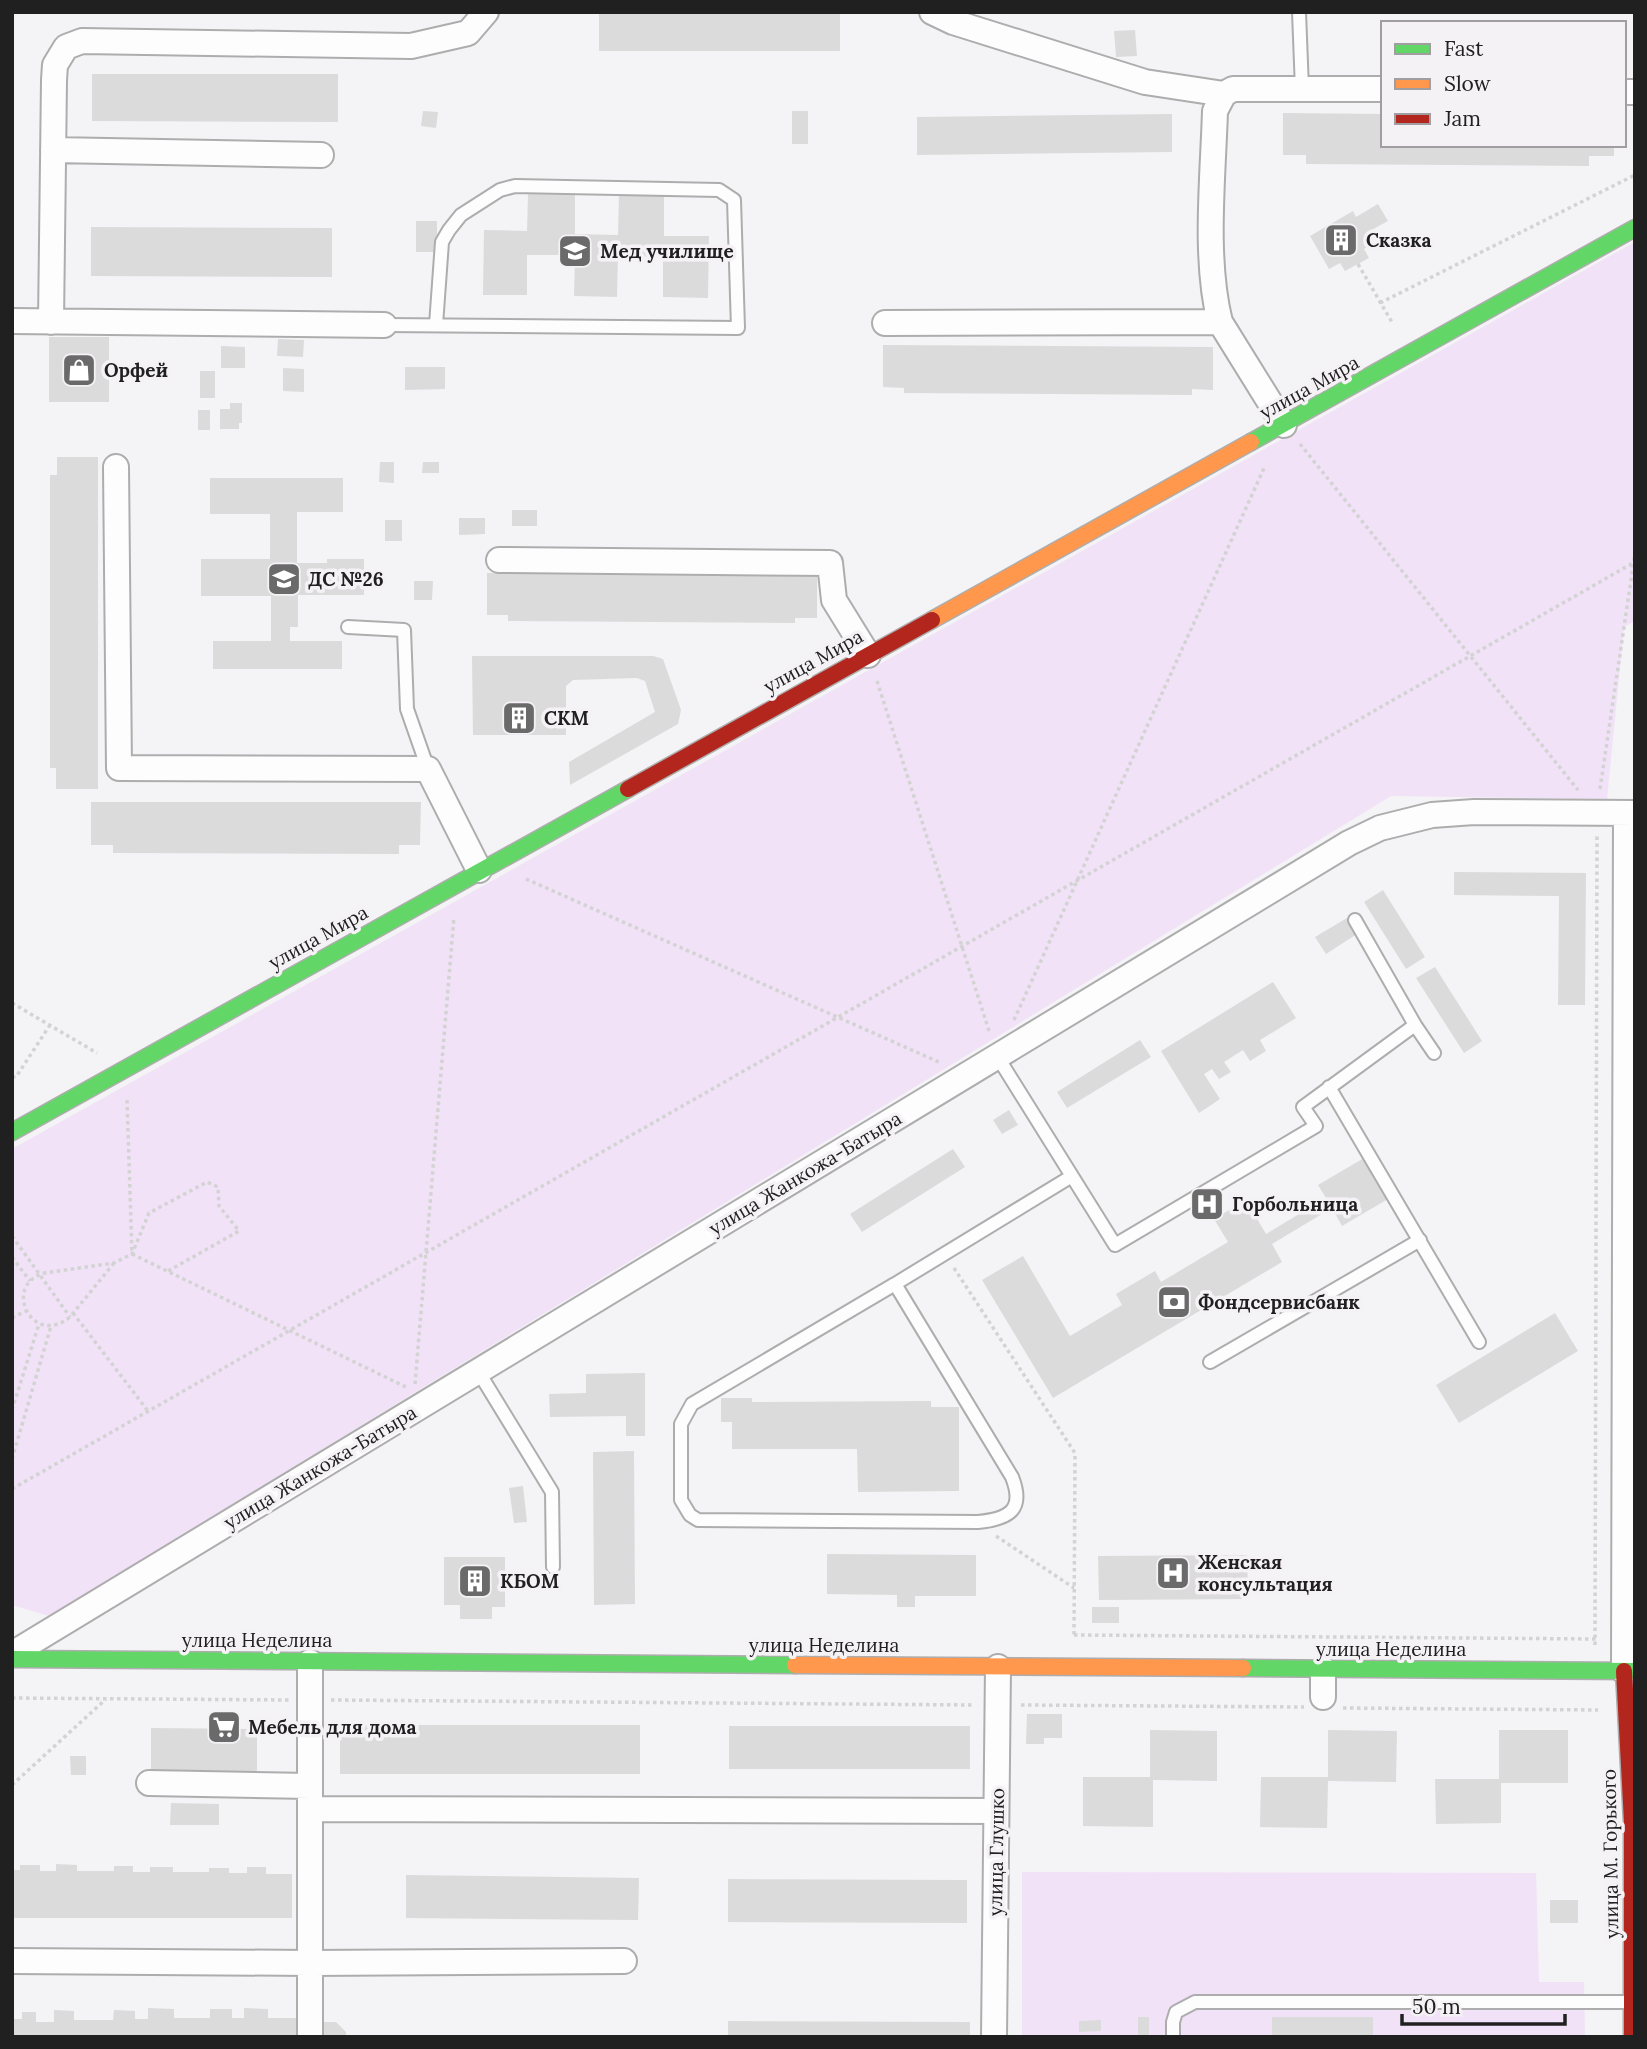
<svg xmlns="http://www.w3.org/2000/svg" width="1647" height="2049" font-family="Lora,serif">
<style>
.green{fill:#f1e2f8}
.building{fill:#dcdbdc}
.lines{fill:none;stroke-linecap:round;stroke-linejoin:round}
.lane-casing{stroke:#aeadae;stroke-width:16}
.street-casing{stroke:#aeadae;stroke-width:28}
.fast-casing{stroke:#aeadae;stroke-width:19}
.slow-casing{stroke:#aeadae;stroke-width:19}
.jam-casing{stroke:#aeadae;stroke-width:19}
.path{stroke:#d3d3d3;stroke-width:3.5;stroke-dasharray:3.5 3.5;stroke-linecap:butt}
.lane{stroke:#fdfdfe;stroke-width:12}
.street{stroke:#fdfdfe;stroke-width:24}
.fast{stroke:#63d668;stroke-width:16}
.slow{stroke:#ff974d;stroke-width:16}
.jam{stroke:#b3261e;stroke-width:16}
.labels{text-anchor:middle;stroke-width:7;stroke-linejoin:round;paint-order:stroke}
.poi-label{font-size:19px;font-weight:bold;fill:#212021;stroke:#f5f2f6;text-anchor:start}
.street-label{font-size:19px;fill:#212021;stroke:#f5f2f6}
</style>
<rect width="100%" height="100%" fill="#f4f3f5"/>
<!-- green -->
<path class="green" d="M1635,242V621L1624,627L1607,799L1391,796L49,1616L12,1605V1149Z
M1022,1872L1536,1873L1539,1982H1584L1585,2037H1022Z"/>
<!-- building -->
<path class="building" d="M599,12H840V51H599Z
M1135,30L1137,56L1116,57L1114,31Z
M92,74H338V122L92,121Z
M423,111L438,112L436,128L421,126Z
M792,111H808V144H792Z
M1283,113L1383,114V145H1614V156H1589V166L1306,164V155H1283Z
M1172,114V152L917,155V117Z
M528,194H575V234L618,235L619,195L664,196V236H709L708,298L663,297V257L618,256L617,297L574,296L575,255H527V295H483L484,230L527,231Z
M1378,204L1388,221L1366,233L1372,244L1364,249L1369,258L1345,271L1340,263L1329,269L1310,236L1353,211L1356,217Z
M416,221H437V252H416Z
M91,227L332,228V277L91,276Z
M49,337H109V402H49Z
M278,339L304,340L303,357L277,356Z
M883,345L1213,347V390L1192,389V395L904,393V388L883,387Z
M221,346L245,347V368H221Z
M405,367H445V389L405,390Z
M283,368L304,369V392L283,391Z
M200,371H215V398H200Z
M230,403H242V423H239V429H220V409H230Z
M198,410H210V430H198Z
M57,457H98V789H56V768H50V475H57Z
M380,462H394V483L379,482Z
M423,462H439V473H422Z
M210,478H343V512H297V563H327V559H364V595H298V627H290V641H342V669H213V641H271V596H201V559H270V514H210Z
M512,510H537V526H512Z
M459,518H485V534L459,535Z
M385,520H402V541H385Z
M487,573L817,575V618H795V623L508,621V615H487Z
M414,581H433L432,600H414Z
M472,656H653L663,659L681,710L678,724L570,785L569,762L655,712L645,681L637,678L573,680L566,686V735H473Z
M91,802H421L420,845H399V854L113,853V845H91Z
M1454,872L1586,873L1585,1005H1558L1559,896L1454,895Z
M1383,890L1425,957L1406,969L1364,902Z
M1347,918L1357,934L1326,954L1315,937Z
M1435,967L1482,1041L1464,1053L1416,978Z
M1273,982L1296,1018L1260,1040L1266,1051L1250,1061L1243,1050L1224,1062L1231,1072L1219,1079L1212,1069L1204,1074L1220,1099L1199,1113L1161,1051Z
M1140,1040L1151,1057L1067,1108L1057,1092Z
M1009,1110L1018,1125L1002,1134L993,1120Z
M953,1149L965,1167L862,1232L850,1214Z
M1364,1158L1388,1199L1342,1226L1332,1208L1272,1244L1282,1262L1053,1398L982,1280L1023,1256L1070,1336L1122,1305L1116,1294L1155,1271L1161,1282L1228,1242L1214,1219L1246,1200L1266,1234L1326,1198L1318,1185Z
M1555,1313L1578,1351L1459,1423L1436,1385Z
M645,1373V1436H626V1416L550,1417L549,1394L586,1393V1374Z
M721,1398H752V1402L931,1401V1407H959V1491L858,1492L857,1449H732V1422H721Z
M634,1451L635,1604L594,1605L593,1452Z
M523,1486L527,1522L514,1523L509,1488Z
M827,1554L976,1555V1596H915V1607H897V1595L827,1594Z
M1247,1555L1248,1591L1245,1599L1099,1600L1098,1556Z
M444,1557H505V1607H492V1619H460V1605H444Z
M1092,1607H1119V1623H1092Z
M1027,1714H1062V1738H1044V1744H1026Z
M340,1725H640V1774H340Z
M729,1726H970V1769H729Z
M151,1728L257,1729V1772L151,1771Z
M1150,1730L1217,1731V1781L1153,1780V1827L1083,1826V1777H1150Z
M1328,1730L1397,1731L1396,1782L1328,1781L1327,1828L1260,1827L1261,1777H1328Z
M1499,1730H1568V1783H1501V1823L1436,1824L1435,1779H1499Z
M70,1756H86V1775H71Z
M171,1803L219,1804V1825H170Z
M56,1864L77,1865V1871H114V1866H133V1872H150V1867H173V1872H209V1868H229V1873H247V1867H266V1874H292V1918H12V1870H20V1865H40V1871H56Z
M406,1875L639,1878L638,1920L406,1918Z
M728,1879L967,1880V1923L728,1922Z
M1550,1900H1578V1923H1550Z
M148,2008L174,2009V2018H210V2009H232V2018H244V2008L268,2009V2018H302V2037H12V2019H22V2012H36V2022H54V2010L74,2011V2020H113L114,2010L135,2011V2019H148Z
M1138,2017H1149V2037H1138Z
M1272,2017H1373V2037H1272Z
M1101,2020V2031L1079,2032V2021Z
M728,2021L970,2022V2037H728Z
M321,2022H336L346,2032V2037H321Z"/>
<g class="lines">
<!-- lane casing -->
<g class="lane-casing">
<path id="lane" d="M1299,12L1302,89
M384,325L738,328L734,200L719,190L515,186L500,190L461,215L449,230L442,242L436,325
M348,627L404,630L407,709L428,769
M1355,920L1415,1025L1434,1053
M997,1056L1115,1245L1316,1126L1303,1107L1415,1025
M1329,1087L1479,1342
M895,1284L692,1404L681,1424V1500L690,1515L698,1520L978,1522C1009,1519 1025,1510 1012,1477L895,1284L1072,1176
M1210,1362L1420,1240
M478,1371L552,1492L553,1567
M1173,2037V2022L1176,2012L1195,2002H1628"/>
</g>
<!-- street casing -->
<g class="street-casing">
<path id="street" d="M932,12L953,22L1145,82L1224,94
M1624,92H1635
M53,150L321,155
M12,321L384,325
M51,322L54,80L55,65L66,47L82,41L411,46L468,33L486,12
M885,323L1220,322
M1284,425L1220,322C1204,259 1213,177 1215,111L1224,94L1233,89H1383
M116,467L119,768L428,769L479,870
M499,560L830,563L834,600L868,655
M12,1654L1349,843L1380,828L1432,815L1474,812L1635,813
M1323,1669V1697
M1624,1671L1626,813
M149,1783L310,1786
M310,1809L996,1811
M12,1961L310,1963L624,1961
M310,2037V1662
M994,2037L998,1667"/>
</g>
<!-- fast casing -->
<g class="fast-casing">
<path id="fast" d="M1251,442L1635,228
M12,1132L628,789
M12,1659L795,1665
M1243,1668L1635,1671"/>
</g>
<!-- slow casing -->
<g class="slow-casing">
<path id="slow" d="M932,620L1251,442
M795,1665L1243,1668"/>
</g>
<!-- jam casing -->
<g class="jam-casing">
<path id="jam" d="M628,789L932,620
M1624,1671L1632,1822V2037"/>
</g>
<!-- path -->
<path class="path" d="M1358,264L1393,324
M1380,303L1635,175
M1300,444L1578,790
M877,681L990,1034
M1600,789L1635,553
M526,879L941,1063
M12,1003L97,1053
M1014,1020L1265,466
M12,1077H16L50,1025
M127,1100L132,1254L408,1388
M12,1236L70,1317
M12,1257L30,1281
M114,1263L70,1317C33,1348 1,1286 44,1273L114,1263L132,1254L149,1213L207,1182L218,1187L219,1206L239,1231L168,1271
M954,1268L1075,1453L1074,1637
M73,1313L148,1411
M12,1318L26,1311
M415,1384L454,917
M12,1410L39,1324
M12,1459L51,1326
M12,1489L1633,563
M996,1536L1074,1588
M1074,1635L1597,1639
M1595,1645L1597,833
M12,1698L289,1700
M331,1700L975,1705
M1021,1705L1304,1707
M1343,1708L1598,1710
M12,1785L106,1699"/>
<!-- lane -->
<use href="#lane" class="lane"/>
<!-- street -->
<use href="#street" class="street"/>
<!-- fast -->
<use href="#fast" class="fast"/>
<!-- slow -->
<use href="#slow" class="slow"/>
<!-- jam -->
<use href="#jam" class="jam"/>
</g>
<!-- icons -->
<defs>
<g id="building-square" transform="scale(1.75)"><rect x="-9" y="-9" width="18" height="18" rx="4" fill="#6b6a6b" stroke="#f5f2f6"/><path d="M-4-6H4V6H1V3H-1V6H-4ZM-2.5-4.3h1.7v1.8h-1.7ZM.8-4.3h1.7v1.8H.8ZM-2.5-1h1.7V.8h-1.7ZM.8-1h1.7V.8H.8Z" fill="#fff"/></g>
<g id="school-square" transform="scale(1.75)"><rect x="-9" y="-9" width="18" height="18" rx="4" fill="#6b6a6b" stroke="#f5f2f6"/><path d="M0-5L7-2L0 1L-7-2ZM-4 1L0 2.5L4 1V4Q0 6-4 4Z" fill="#fff"/></g>
<g id="shop-square" transform="scale(1.75)"><rect x="-9" y="-9" width="18" height="18" rx="4" fill="#6b6a6b" stroke="#f5f2f6"/><path d="M-5-2.5h2.3a2.7 3.5 0 0 1 5.4 0H5L5.5 6h-11ZM-1.5-2.5h3a1.5 2.3 0 0 0-3 0Z" fill="#fff"/></g>
<g id="hospital-square" transform="scale(1.75)"><rect x="-9" y="-9" width="18" height="18" rx="4" fill="#6b6a6b" stroke="#f5f2f6"/><path d="M-5-5h3v3.5h4V-5h3V5h-3V1.5h-4V5h-3Z" fill="#fff"/></g>
<g id="bank-square" transform="scale(1.75)"><rect x="-9" y="-9" width="18" height="18" rx="4" fill="#6b6a6b" stroke="#f5f2f6"/><path d="M-6-4H6V4H-6ZM0-2.3a2.3 2.3 0 1 0 0 4.6a2.3 2.3 0 1 0 0-4.6Z" fill="#fff"/></g>
<g id="supermarket-square" transform="scale(1.75)"><rect x="-9" y="-9" width="18" height="18" rx="4" fill="#6b6a6b" stroke="#f5f2f6"/><path d="M-6-5.5h2.5l.6 2H6L4.5 2H-2.5L-4.4-4H-6ZM-1.5 3.2a1.3 1.3 0 1 0 .1 0ZM3 3.2a1.3 1.3 0 1 0 .1 0Z" fill="#fff"/></g>
</defs>
<g fill-rule="evenodd">
<use href="#building-square" x="1341" y="240"/>
<use href="#school-square" x="575" y="251"/>
<use href="#shop-square" x="79" y="370"/>
<use href="#school-square" x="284" y="579"/>
<use href="#building-square" x="519" y="718"/>
<use href="#hospital-square" x="1207" y="1204"/>
<use href="#bank-square" x="1174" y="1302"/>
<use href="#hospital-square" x="1173" y="1573"/>
<use href="#building-square" x="475" y="1581"/>
<use href="#supermarket-square" x="224" y="1727"/>
</g>
<g class="labels">
<!-- poi labels -->
<g class="poi-label">
<text x="1366" y="247">Сказка</text>
<text x="600" y="258">Мед училище</text>
<text x="104" y="377">Орфей</text>
<text x="308" y="586">ДС №26</text>
<text x="544" y="725">СКМ</text>
<text x="1232" y="1211">Горбольница</text>
<text x="1198" y="1309">Фондсервисбанк</text>
<text x="1198" y="1569">Женская<tspan x="1198" dy="22">консультация</tspan></text>
<text x="500" y="1588">КБОМ</text>
<text x="248" y="1734">Мебель для дома</text>
</g>
<!-- street labels -->
<g class="street-label">
<text transform="translate(1309 387) rotate(-29)" y="7">улица Мира</text>
<text transform="translate(813 661) rotate(-29)" y="7">улица Мира</text>
<text transform="translate(318 937) rotate(-29)" y="7">улица Мира</text>
<text transform="translate(805 1173) rotate(-31)" y="7">улица Жанкожа-Батыра</text>
<text transform="translate(320 1467) rotate(-31)" y="7">улица Жанкожа-Батыра</text>
<text x="257" y="1647">улица Неделина</text>
<text x="824" y="1652">улица Неделина</text>
<text x="1391" y="1656">улица Неделина</text>
<text transform="translate(996 1852) rotate(-89)" y="7">улица Глушко</text>
<text transform="translate(1610 1854) rotate(-91)" y="7">улица М. Горького</text>
</g>
</g>
<!-- border -->
<rect width="1647" height="2049" fill="none" stroke="#212021" stroke-width="28"/>
<!-- legend -->
<rect x="1381" y="21" width="245" height="126" fill="#f5f2f6" stroke="#a09ea1" stroke-width="2"/>
<rect x="1395" y="44" width="35" height="10" fill="#63d668" stroke="#a09ea1" stroke-width="2"/>
<text x="1444" y="56" font-size="21" fill="#212021">Fast</text>
<rect x="1395" y="79" width="35" height="10" fill="#ff974d" stroke="#a09ea1" stroke-width="2"/>
<text x="1444" y="91" font-size="21" fill="#212021">Slow</text>
<rect x="1395" y="114" width="35" height="10" fill="#b3261e" stroke="#a09ea1" stroke-width="2"/>
<text x="1444" y="126" font-size="21" fill="#212021">Jam</text>
<!-- scale -->
<path d="M1402 2014v10h163v-10" fill="none" stroke="#212021" stroke-width="3.5"/>
<text x="1412" y="2014" font-size="21" fill="#212021" stroke="#f5f2f6" stroke-width="5" paint-order="stroke">50 m</text>
</svg>
